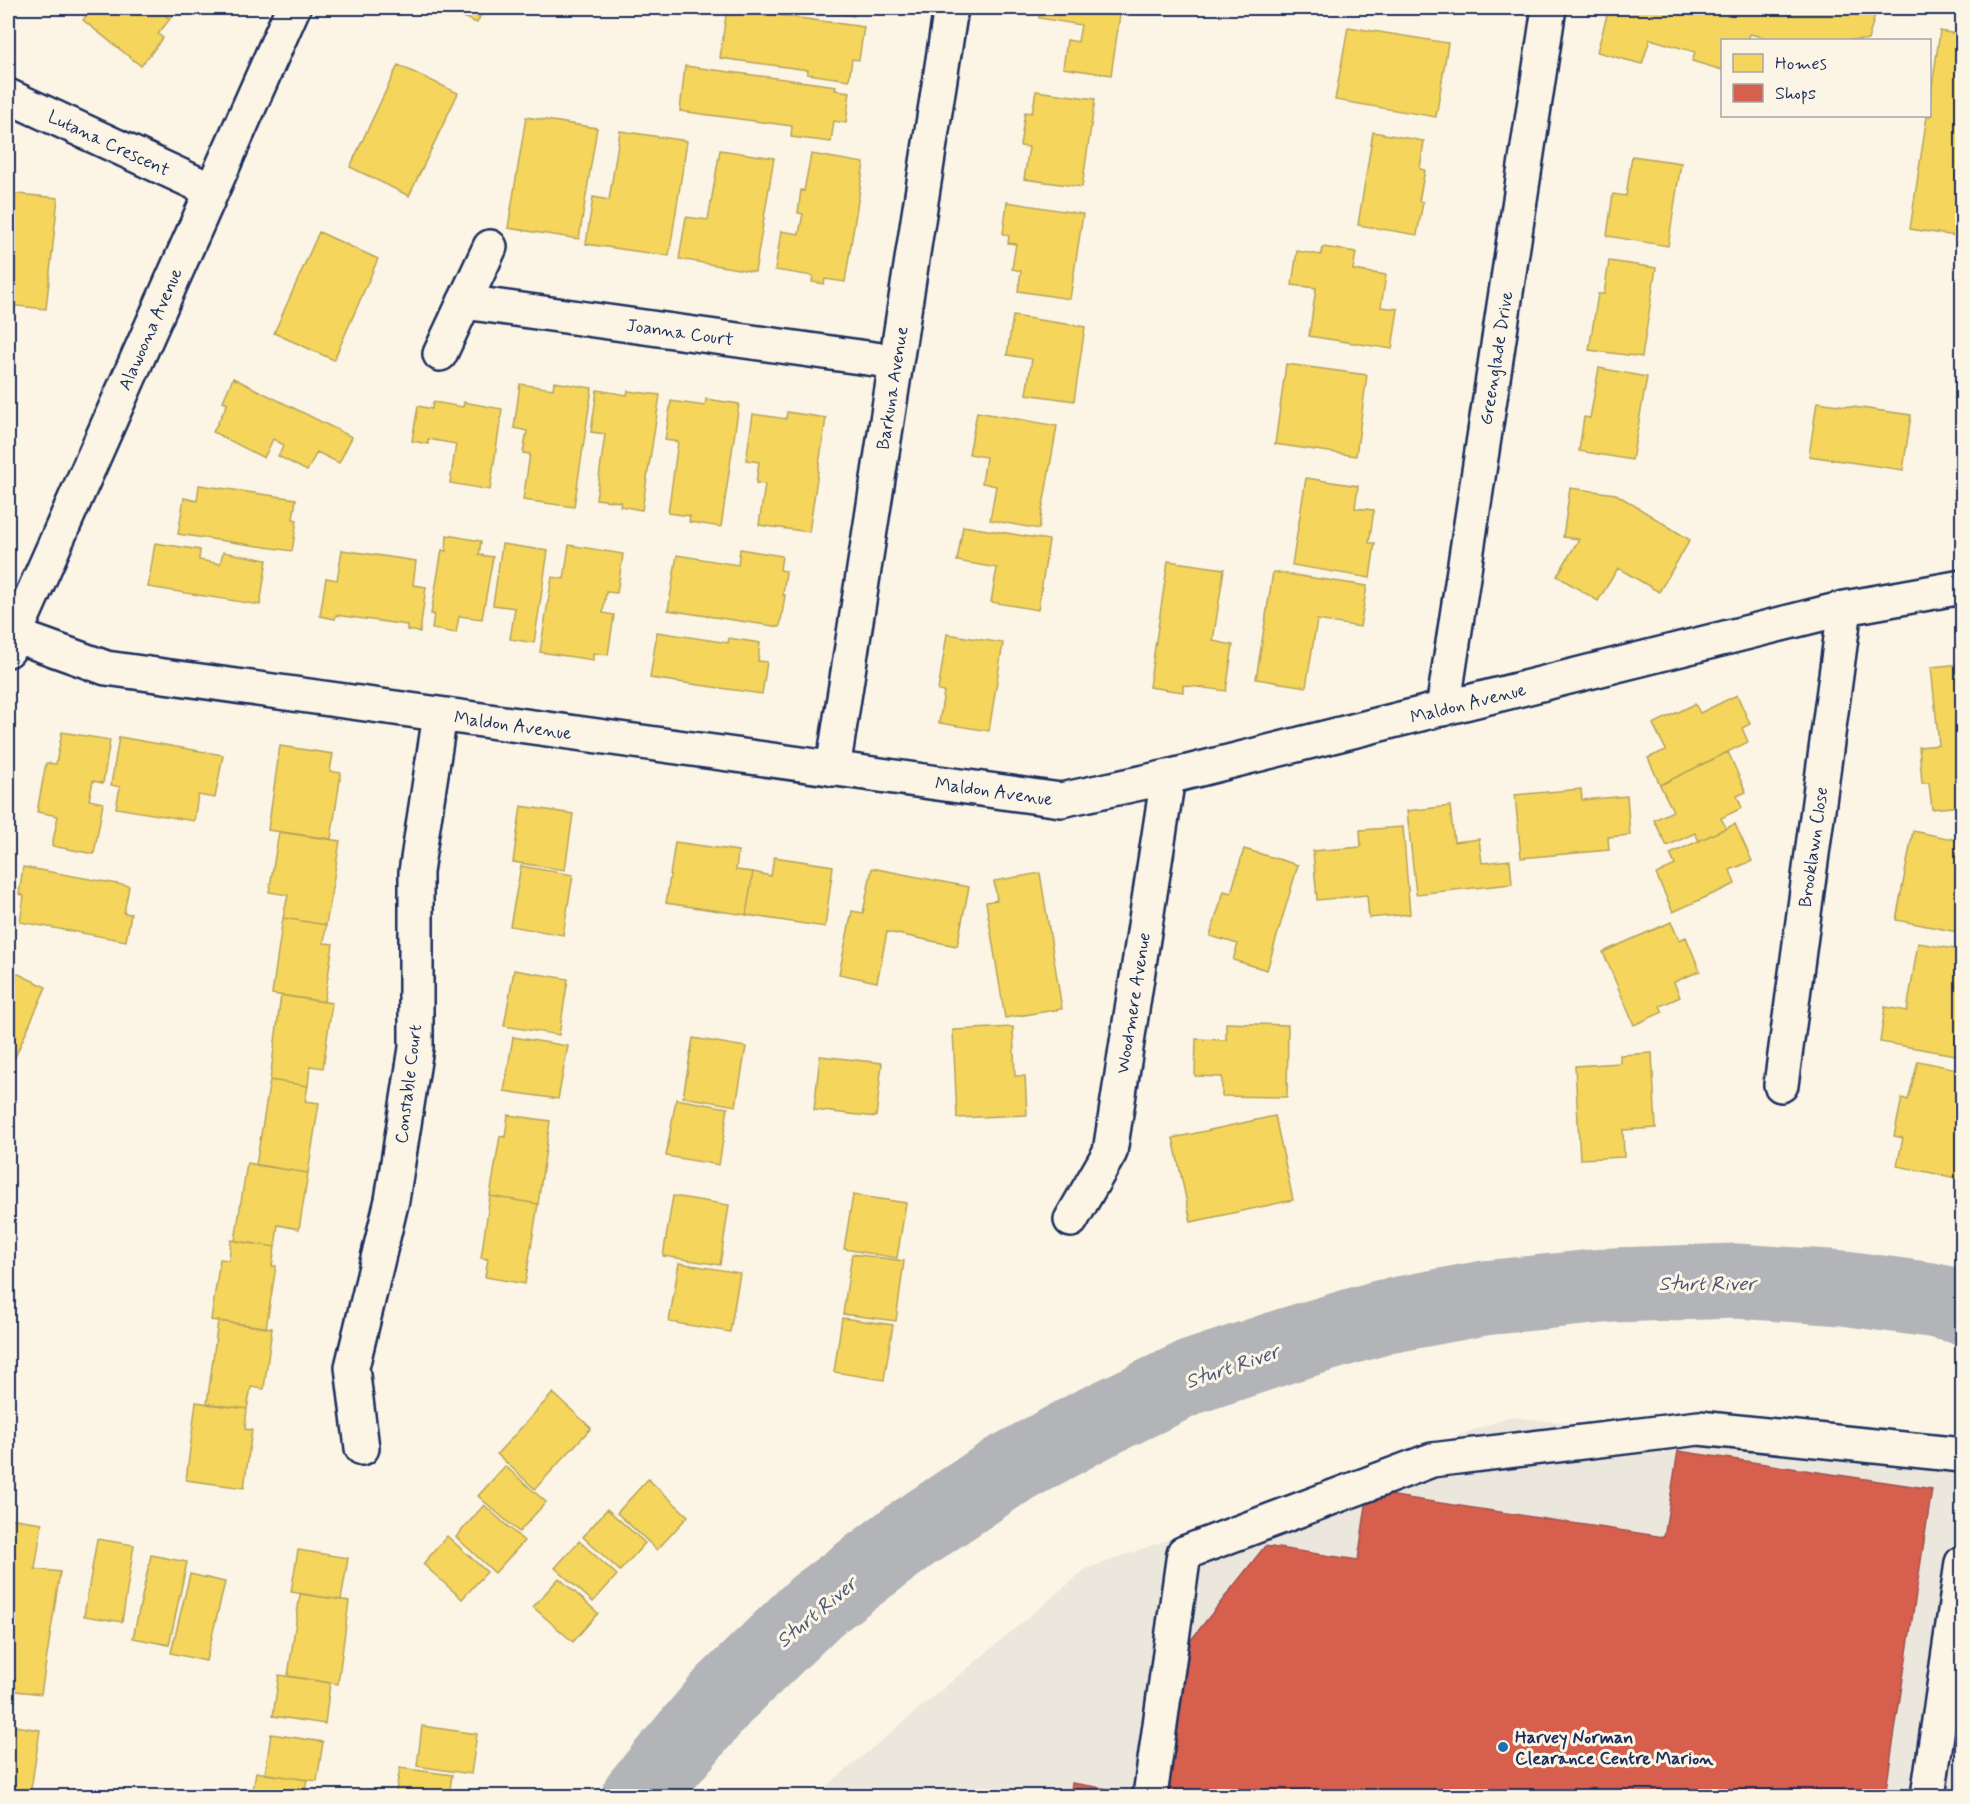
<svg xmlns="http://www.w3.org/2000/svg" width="1970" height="1804" font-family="Mynerve,sans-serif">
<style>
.built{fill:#ece7dc}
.homes{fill:#f6d55c;stroke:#b4a35d;stroke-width:1.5}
.shops{fill:#d6604d;stroke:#9e5152;stroke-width:1.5}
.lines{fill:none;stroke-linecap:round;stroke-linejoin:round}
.river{stroke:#b2b4b8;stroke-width:75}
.minor-casing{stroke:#1b2f5e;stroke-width:38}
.minor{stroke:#fcf5e5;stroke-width:33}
.poi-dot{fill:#1f6fb2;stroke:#fcf5e5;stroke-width:2}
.labels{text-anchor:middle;stroke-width:6;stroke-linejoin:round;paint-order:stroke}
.street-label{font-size:18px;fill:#1b2f5e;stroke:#fcf5e5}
.poi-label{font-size:18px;font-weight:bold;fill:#1b2f5e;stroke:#fcf5e5;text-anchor:start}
.water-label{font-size:20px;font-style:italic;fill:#485779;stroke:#fcf5e5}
</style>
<rect width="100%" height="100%" fill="#fcf5e5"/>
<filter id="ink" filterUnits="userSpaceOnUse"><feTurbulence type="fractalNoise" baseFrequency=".0167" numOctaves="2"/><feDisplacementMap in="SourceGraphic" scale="12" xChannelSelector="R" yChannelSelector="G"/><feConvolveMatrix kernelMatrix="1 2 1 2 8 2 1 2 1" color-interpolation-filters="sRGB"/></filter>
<g filter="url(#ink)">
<!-- built -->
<path class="built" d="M1510,1417L1962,1463V1796H815L1086,1569Z"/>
<!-- homes -->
<path class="homes" d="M92,8H155L170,19L158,34L163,38L141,66L83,20Z
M155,8H179L170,19Z
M443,8H484L477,23Z
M727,8L864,27L859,60L852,59L849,80L807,74L808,70L720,58Z
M796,8H855L854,16Z
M1041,8H1121L1111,75L1063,68L1067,40L1078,42L1081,25L1039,18Z
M1609,8H1877L1868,40H1775L1750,34L1748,40H1722V70L1692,61L1695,52L1650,39L1642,64L1597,52Z
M1348,27L1448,43L1436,117L1335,100Z
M1940,31L1962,35V237L1910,229L1927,116H1930V101Z
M398,65L458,93L409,196L350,167Z
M685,66L836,86L835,90L850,92L846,123L834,121L831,142L791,137L792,126L680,111Z
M1036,91L1095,99L1082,187L1024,179L1029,147L1020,146L1025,112L1032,113Z
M526,117L597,128L579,239L508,228Z
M620,131L687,141L669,256L586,244L593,197L609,200Z
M1373,132L1424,141L1420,169L1425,170L1419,201L1423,202L1417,235L1358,225Z
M720,150L774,158L755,272L679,259L686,217L708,220Z
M811,154L864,163L845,282L825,279L824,284L812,282L813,276L775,270L781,231L799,234L803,214L798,213L801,190L804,191Z
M1632,156L1681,163L1668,246L1607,236L1613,194L1626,196Z
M8,193L58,198L46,309L8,305Z
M1007,202L1083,214L1070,299L1018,291L1021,271L1012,269L1016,244L1008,243L1009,236L1003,234Z
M319,232L378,259L334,360L274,333Z
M1323,247L1356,252L1353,270L1386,275L1381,307L1398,309L1392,349L1309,336L1316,288L1292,285L1297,251L1321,255Z
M1609,261L1656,268L1642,357L1589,350L1598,294H1604Z
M1013,316L1085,327L1074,401L1026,394L1032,359L1007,355Z
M1286,364L1367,375L1356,456L1275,444Z
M1599,368L1647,377L1632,460L1579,451L1584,417L1590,418Z
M233,378L352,437L339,463L317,452L307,471L278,456L284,445L273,439L264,458L213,432L228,403L223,401Z
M554,382L592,388L574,507L523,500L530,454L523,453L527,431L514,428L520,384L553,389Z
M597,390L627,395L628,391L660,395L642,510L620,506L621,502L596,499L605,434L591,432Z
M706,399L739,404L721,527L689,522L690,516L668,513L678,442L665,440L671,401L705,406Z
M433,402L463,407L464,402L502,409L490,490L450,483L456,444L428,439V444L412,441L418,406L432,409Z
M1817,402L1911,415L1903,470L1809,456Z
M787,412L826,418L809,532L759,525L765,484L756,483L759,462L746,460L753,414L786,419Z
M977,412L1057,426L1039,529L990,520L996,486L982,483L986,457L969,454Z
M1306,478L1358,486L1355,508L1374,510L1369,543H1375L1370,578L1292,565Z
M199,485L296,499L293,519L297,520L292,551L178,534L184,498L197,501Z
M1570,488L1616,494L1690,540L1659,592L1618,568L1598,601L1557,576L1579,539L1563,537Z
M963,526L1049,540L1038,610L991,602L997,568L957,561Z
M447,535L481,541L479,555L493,557L482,619L459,616L456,633L432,629L434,614H431L442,550L446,551Z
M155,543L200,550L199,560L220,564L223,552L267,560L260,605L148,587Z
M502,544L548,551L534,643L510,639L515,608L493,605Z
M569,545L623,554L617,593L606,592L603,613L614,615L608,655L593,653V660L540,652L552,577L564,579Z
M740,549L782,556L780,570L786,571L783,595H785L780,627L668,610L677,555L738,565Z
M342,550L416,561L413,585L426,587L420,632L407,630V625L336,615L335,619L320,616L326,578L337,580Z
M1168,561L1224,569L1213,641L1233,645L1226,691L1183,685V692L1149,687Z
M1273,572L1367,586L1360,627L1317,620L1306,687L1256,679Z
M657,632L728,643L729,638L760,643L758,661L767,662L762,694L650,678Z
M947,634L1003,643L989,731L939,723L944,692L938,691Z
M1962,664V806L1932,809L1929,783H1922L1919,747L1939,745L1931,667Z
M1737,695L1750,724L1742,728L1748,742L1660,785L1648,758L1666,750L1653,724L1695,704L1700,713Z
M62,732L110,740L103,783L93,781L89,800L103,803L94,854L52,846L58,816L37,812L46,763L56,764Z
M119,737L223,755L215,798L198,795L194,821L116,808L120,787L111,785Z
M280,746L333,754L330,771L341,773L331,839L268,830Z
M1728,752L1746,792L1737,796L1742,808L1721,818L1726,828L1699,841L1695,833L1667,846L1654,820L1673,811L1660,785Z
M1581,789L1582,800L1627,796L1630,835L1608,837L1609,850L1521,858L1515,795Z
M521,806L573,814L565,870L513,862Z
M1450,806L1454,842L1479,839L1482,863L1510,860L1512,884L1416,894L1407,811Z
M1735,824L1752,861L1730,870L1735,884L1673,912L1656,874L1675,865L1670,854Z
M1403,827L1410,914L1369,918L1367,895L1317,900L1313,851L1361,847L1360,830Z
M1913,831L1962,841V907L1958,932L1896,920Z
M279,832L340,841L326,925L283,918L288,895L269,892Z
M675,842L738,851L736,870L753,872L746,915L666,903Z
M1244,849L1298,865L1267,970L1233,960L1238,944L1210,936L1224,891L1231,893Z
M774,857L833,866L825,927L746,915L753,872L771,876Z
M521,866L573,875L563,935L510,926Z
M23,867L129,886L124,913L131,914L126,941L20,922L24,896L19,894Z
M872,868L969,887L957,946L887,932L877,982L839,974L852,911L863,913Z
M1040,873L1062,1009L1005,1018L986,902L997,900L994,881Z
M283,918L326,925L324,943L333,944L324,1002L272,994Z
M1671,922L1679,940L1686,937L1700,971L1674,982L1680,997L1660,1006L1663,1012L1634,1025L1603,952Z
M1918,943L1961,950L1958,966L1962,967V1056L1880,1042L1885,1007L1907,1011Z
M8,969L46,987L8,1073Z
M514,970L568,979L559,1035L504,1026Z
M281,995L332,1003L323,1068L310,1066L308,1086L270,1080Z
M1226,1023L1288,1025L1287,1097L1222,1096V1077L1195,1076L1196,1039L1226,1040Z
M1013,1027L1015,1076H1025L1027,1115L957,1118L953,1030Z
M513,1037L568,1046L558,1099L504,1091Z
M693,1038L746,1047L736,1106L683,1097Z
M1652,1053L1656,1128L1623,1130L1624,1157L1580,1159L1575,1066L1620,1063V1055Z
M820,1056L882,1063L876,1117L814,1110Z
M1918,1061L1957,1069L1956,1075L1962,1077V1152L1957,1178L1897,1166L1903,1138L1894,1136L1902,1098L1908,1100Z
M270,1080L308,1086L305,1101L319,1103L308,1173L256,1165Z
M676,1099L728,1108L719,1165L666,1156Z
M508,1115L550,1121L538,1204L490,1196L500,1136L505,1137Z
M1275,1116L1293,1200L1191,1222L1173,1138Z
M247,1163L308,1173L299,1229L278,1225L275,1247L235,1241Z
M853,1195L906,1203L897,1258L844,1249Z
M490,1196L538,1204L525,1284L485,1277L488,1259L481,1258Z
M673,1196L729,1205L720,1265L663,1256Z
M231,1240L275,1247L272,1266H276L266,1328L211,1320L220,1259L229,1260Z
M852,1254L904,1261L896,1321L843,1314Z
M679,1263L740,1273L730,1332L669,1322Z
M842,1318L893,1325L884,1380L834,1372Z
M218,1321L272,1328L264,1389L251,1387L247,1409L207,1404Z
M553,1393L591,1428L535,1489L497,1454Z
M196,1402L247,1409L245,1429L252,1430L244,1488L186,1480Z
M505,1466L546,1502L519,1532L478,1496Z
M648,1479L688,1516L657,1550L617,1513Z
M484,1505L524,1541L495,1573L456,1537Z
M607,1509L645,1543L620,1571L583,1537Z
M8,1518L42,1523L35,1569L60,1572L41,1694L8,1690Z
M447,1536L487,1572L462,1599L423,1564Z
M97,1539L134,1545L122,1622L84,1616Z
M579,1541L617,1575L593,1602L555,1568Z
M298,1550L348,1558L341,1600L291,1592Z
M151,1555L187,1562L169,1645L133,1638Z
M190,1574L225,1582L206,1661L171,1653Z
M559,1578L598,1613L573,1642L533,1607Z
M300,1594L349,1601L338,1684L288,1676Z
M279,1675L330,1683L325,1724L273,1716Z
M8,1725L40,1730L30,1796H8Z
M422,1726L477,1734L471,1774L417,1766Z
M271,1734L323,1742L317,1781L265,1774Z
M400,1768L452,1775L449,1796H395Z
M256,1772L307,1780L304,1796H252Z"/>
<!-- shops -->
<path class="shops" d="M1678,1451L1932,1489L1885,1796H1164L1187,1645L1265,1546L1358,1560L1368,1492L1664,1537Z
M1072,1783L1127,1792L1126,1796H1070Z"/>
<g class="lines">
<!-- river -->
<path class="river" d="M639,1796L725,1694L816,1606L911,1535L1003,1473L1093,1424L1189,1378L1288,1345L1383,1317L1484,1298L1613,1285L1736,1281L1844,1288L1931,1300L1962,1307"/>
<!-- minor casing -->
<g class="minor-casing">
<path id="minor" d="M8,96L211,190
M464,302L896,362
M440,354L490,247
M14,635L106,668L1061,800L1168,777L1845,608L1962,587
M8,650L293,8
M1443,709L1549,8
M833,769L951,8
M1781,1085L1845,608
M1071,1220L1110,1152L1168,777
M362,1448L352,1367L392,1200L416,1048V872L440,715
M1150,1796L1184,1553L1432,1460L1699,1428L1962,1455
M1928,1796L1962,1563"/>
</g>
<!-- minor -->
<use href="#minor" class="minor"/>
</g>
</g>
<!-- markers -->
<circle class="poi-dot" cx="1503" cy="1747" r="6"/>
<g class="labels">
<!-- street labels -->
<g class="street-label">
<text transform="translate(109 143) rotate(25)" y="6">Lutana Crescent</text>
<text transform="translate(150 329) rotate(-66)" y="6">Alawoona Avenue</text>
<text transform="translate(680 332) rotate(8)" y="6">Joanna Court</text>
<text transform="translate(1496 358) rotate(-81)" y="6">Greenglade Drive</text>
<text transform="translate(892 388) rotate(-81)" y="6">Barkuna Avenue</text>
<text transform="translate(1468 703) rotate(-14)" y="6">Maldon Avenue</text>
<text transform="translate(513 725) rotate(8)" y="6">Maldon Avenue</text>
<text transform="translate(994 791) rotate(8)" y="6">Maldon Avenue</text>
<text transform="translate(1813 847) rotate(-82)" y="6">Brooklawn Close</text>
<text transform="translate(1133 1003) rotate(-81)" y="6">Woodmere Avenue</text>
<text transform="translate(408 1084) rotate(-83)" y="6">Constable Court</text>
</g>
<!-- poi labels -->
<g class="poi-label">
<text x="1515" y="1743">Harvey Norman<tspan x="1515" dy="21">Clearance Centre Marion</tspan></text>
</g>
<!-- water labels -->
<g class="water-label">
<text x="1707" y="1290">Sturt River</text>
<text transform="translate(1232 1366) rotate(-19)" y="7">Sturt River</text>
<text transform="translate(816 1612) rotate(-40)" y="7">Sturt River</text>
</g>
</g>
<!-- margin -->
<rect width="1970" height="1804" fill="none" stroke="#fcf5e5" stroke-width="30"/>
<rect x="15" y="15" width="1940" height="1774" fill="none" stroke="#1b2f5e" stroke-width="2" filter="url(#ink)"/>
<!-- legend -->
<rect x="1721" y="39" width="210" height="78" fill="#fcf5e5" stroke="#a2a6af" stroke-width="1.5"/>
<rect x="1733" y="54" width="30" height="18" fill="#f6d55c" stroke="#a2a6af" stroke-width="1.5"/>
<text x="1775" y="69" font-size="18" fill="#1b2f5e">Homes</text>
<rect x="1733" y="84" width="30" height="18" fill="#d6604d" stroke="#a2a6af" stroke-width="1.5"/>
<text x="1775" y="99" font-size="18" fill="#1b2f5e">Shops</text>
</svg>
